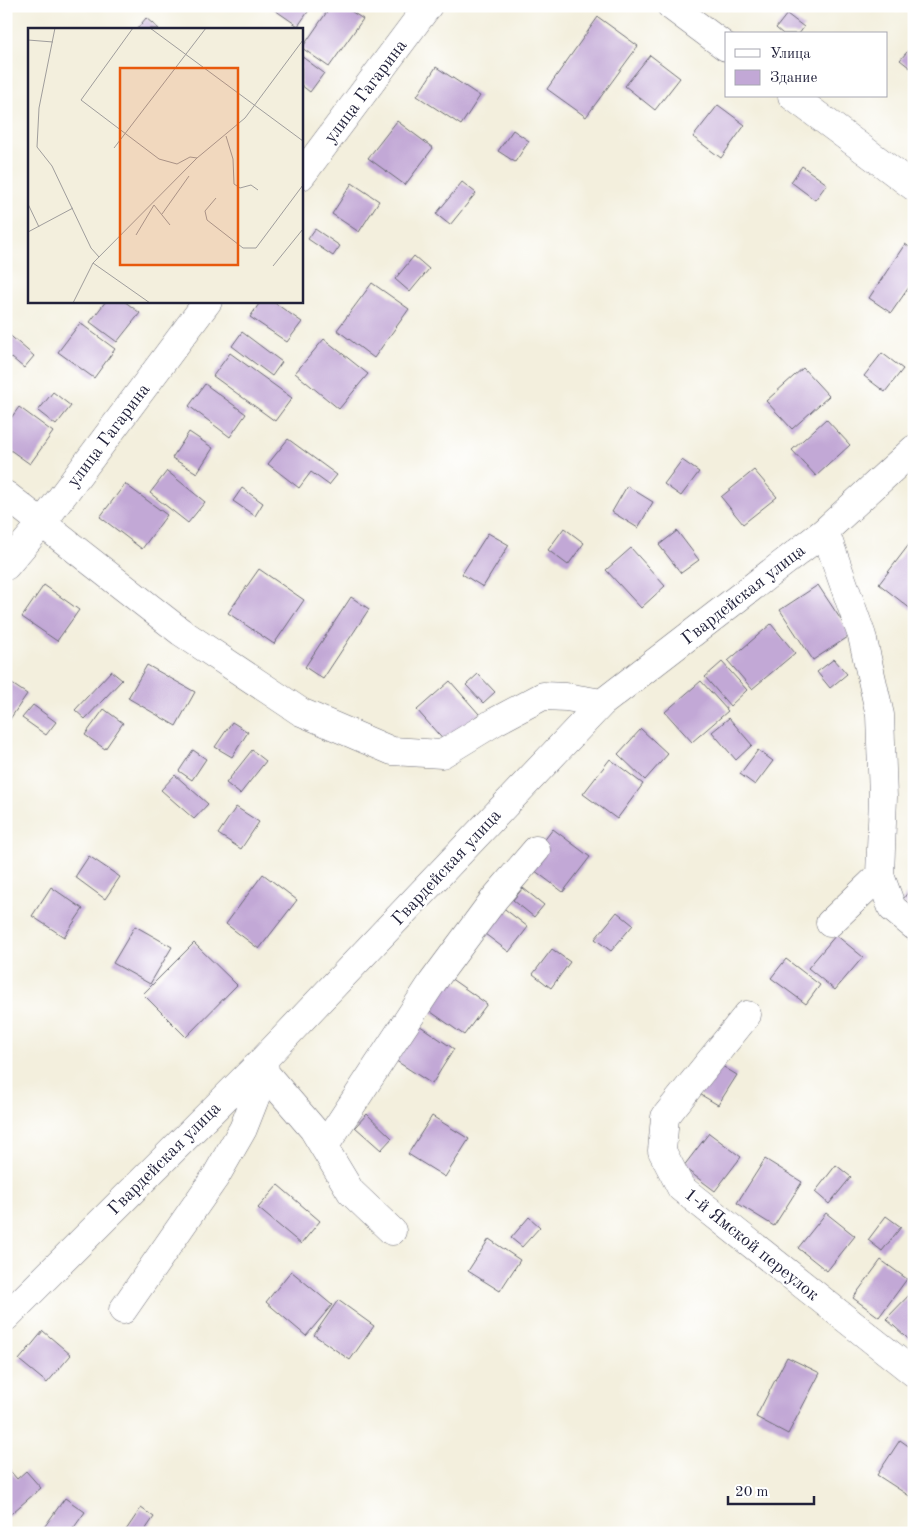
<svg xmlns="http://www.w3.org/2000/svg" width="920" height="1539" font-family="'Old Standard TT',serif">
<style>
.building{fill:#c2a8d6}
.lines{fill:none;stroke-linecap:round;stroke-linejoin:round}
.minor-casing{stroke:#6b6a74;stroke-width:29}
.minor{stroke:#fff;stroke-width:28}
.labels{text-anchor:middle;stroke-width:4;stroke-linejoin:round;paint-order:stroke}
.street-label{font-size:18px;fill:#22223b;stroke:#fff}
.inset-road{fill:none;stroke:#9f9d9c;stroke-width:1}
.view{fill:#e8590c;fill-opacity:0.15;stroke:#e8590c;stroke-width:2.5}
.inset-edge{fill:none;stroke:#22223b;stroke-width:2.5}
</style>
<rect width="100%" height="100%" fill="#fff"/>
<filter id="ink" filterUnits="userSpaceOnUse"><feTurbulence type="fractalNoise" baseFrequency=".02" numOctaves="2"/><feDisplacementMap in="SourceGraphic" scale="10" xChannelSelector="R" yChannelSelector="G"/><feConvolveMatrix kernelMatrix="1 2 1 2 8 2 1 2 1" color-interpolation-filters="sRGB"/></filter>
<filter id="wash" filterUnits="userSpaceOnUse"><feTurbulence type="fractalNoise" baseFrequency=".0096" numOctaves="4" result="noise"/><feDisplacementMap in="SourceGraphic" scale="20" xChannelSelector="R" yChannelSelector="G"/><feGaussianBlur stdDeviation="1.12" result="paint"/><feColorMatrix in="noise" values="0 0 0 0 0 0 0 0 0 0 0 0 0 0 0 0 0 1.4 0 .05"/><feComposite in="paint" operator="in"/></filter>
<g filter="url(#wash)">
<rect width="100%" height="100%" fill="#f3efdd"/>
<g id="blocks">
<!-- building -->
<path class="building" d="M269,6H312L298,26Z
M331,6H343L363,19L329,67L302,48Z
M787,14L804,27L799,34H783L776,28Z
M598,17L638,46L586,117L547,89Z
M146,18L159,29H137Z
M914,44V71L900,60Z
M650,55L680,78L655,110L625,86Z
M301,56L324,73L310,92L301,85Z
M436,67L480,96L461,125L417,96Z
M718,105L745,125L721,158L693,137Z
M397,121L433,148L405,185L368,158Z
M513,130L529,141L515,162L498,151Z
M802,166L827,184L815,200L791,182Z
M462,182L476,193L450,225L436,214Z
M352,183L379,201L359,232L332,214Z
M315,229L340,246L333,256L308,239Z
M905,244L914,250V280L891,313L869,298Z
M414,256L429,269L410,292L395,279Z
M372,283L409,309L374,358L337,330Z
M106,301H124L140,313L117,342L90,322Z
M261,301H272L302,322L287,342L250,317Z
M80,323L115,349L94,378L58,352Z
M6,332L34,356L24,368L6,353Z
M242,332L282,362L272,376L232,346Z
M324,339L368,374L339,409L295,373Z
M230,353L292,398L275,421L213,376Z
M882,353L903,369L885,392L864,376Z
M803,368L829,396L792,429L766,401Z
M205,384L246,414L230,437L189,406Z
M53,392L71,406L56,425L38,411Z
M19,407L53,432L30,464L6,447V425Z
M826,419L850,445L816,476L792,450Z
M189,432L213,448L197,473L172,458Z
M288,439L337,475L329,485L311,472L299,488L268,464Z
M682,460L699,472L681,496L664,484Z
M754,470L777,497L743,524L721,497Z
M167,471L205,502L188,523L150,493Z
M125,484L167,515L142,549L100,517Z
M627,486L653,502L638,528L612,512Z
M242,488L263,503L255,516L233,501Z
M564,528L584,543L568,565L548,550Z
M677,531L699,560L681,573L659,545Z
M488,533L509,545L483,587L462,574Z
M911,542L914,544V608L912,610L879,584Z
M631,548L665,586L641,608L606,570Z
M259,569L304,600L274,644L228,613Z
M44,585L79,610L57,641L22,617Z
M818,585L851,635L813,660L780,610Z
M351,597L369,609L323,679L305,667Z
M771,624L795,653L752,689L728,661Z
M834,659L847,674L830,688L817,672Z
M722,662L747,690L730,706L705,677Z
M147,665L195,692L176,726L128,698Z
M111,671L122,680L85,719L75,710Z
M478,674L495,692L483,703L466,685Z
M6,680L27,694L6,725Z
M450,681L479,714L446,743L417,710Z
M701,681L728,711L692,742L665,712Z
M33,705L56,722L46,735L22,718Z
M104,709L123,723L105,749L85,735Z
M729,718L752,745L736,760L712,732Z
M232,722L248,732L232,757L215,747Z
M641,729L668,754L645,780L618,754Z
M193,750L206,759L192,780L179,771Z
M252,750L266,761L240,794L226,783Z
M758,750L773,761L755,785L740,774Z
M610,759L643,784L617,819L583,794Z
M175,775L208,804L194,819L161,790Z
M236,807L259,822L241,849L218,834Z
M553,829L590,857L563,892L526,864Z
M89,856L120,877L105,899L75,877Z
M263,874L297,900L259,949L226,924Z
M914,884V911L901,902Z
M51,887L83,909L64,937L32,916Z
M523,888L544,905L534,917L513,900Z
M497,903L528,927L509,952L477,928Z
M617,912L633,925L611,951L595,939Z
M135,926L172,947L150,984L113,963Z
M836,935L863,957L835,990L808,968Z
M194,943L237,985L186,1037L143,994Z
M552,949L570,962L551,988L533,974Z
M786,959L820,985L806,1004L771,978Z
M443,973L487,1004L464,1035L421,1005Z
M410,1019L454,1049L432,1084L387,1055Z
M717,1063L737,1075L718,1105L698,1093Z
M367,1114L392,1138L381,1150L355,1127Z
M432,1116L469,1139L445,1177L408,1154Z
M709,1133L741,1157L715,1191L683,1167Z
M765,1159L802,1182L774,1226L737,1203Z
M836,1165L851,1177L829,1204L815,1192Z
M278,1185L320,1221L301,1244L258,1208Z
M826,1213L855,1236L827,1271L798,1248Z
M886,1216L901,1227L882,1251L868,1240Z
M529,1217L540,1227L522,1247L511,1238Z
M489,1239L520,1260L500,1291L468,1271Z
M881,1260L907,1279L879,1317L853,1298Z
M291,1271L332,1305L306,1336L266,1302Z
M914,1290V1344L886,1319Z
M338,1300L374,1326L350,1360L314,1335Z
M43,1331L71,1355L47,1383L19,1360Z
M787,1357L820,1373L788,1434L756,1417Z
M900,1440L914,1450V1499L877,1475Z
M6,1466L17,1479L26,1471L41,1488L6,1518Z
M65,1498L85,1512L70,1533H40Z
M141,1508L154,1517L143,1533H124Z"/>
</g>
</g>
<g filter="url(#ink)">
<use href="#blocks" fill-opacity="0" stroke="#6b6a74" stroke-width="1"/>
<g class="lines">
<!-- minor casing -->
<g class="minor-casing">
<path id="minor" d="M671,6L726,47
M792,96L914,187
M301,176L428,6
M6,495L181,632L301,712L392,751L442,754L496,721L543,696L566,697L602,703
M825,531L862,636L880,715L883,797L880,875L892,908L914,926
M6,566L43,522L208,301
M830,923L880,875
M747,1015L665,1117L662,1151L681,1188L914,1373
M264,1059L265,1073L313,1129L351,1192L392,1231
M324,1147L432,983L495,898L536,850
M123,1310L216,1176L243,1129L265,1073
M6,1317L264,1059L602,703L825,531L914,449"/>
</g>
<!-- minor -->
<use href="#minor" class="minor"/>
</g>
</g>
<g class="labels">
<!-- street labels -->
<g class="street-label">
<text transform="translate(365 91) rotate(-53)" y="6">улица Гагарина</text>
<text transform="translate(108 435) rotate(-53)" y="6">улица Гагарина</text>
<text transform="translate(743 594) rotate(-38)" y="6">Гвардейская улица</text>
<text transform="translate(446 867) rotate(-47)" y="6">Гвардейская улица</text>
<text transform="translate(164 1158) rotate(-45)" y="6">Гвардейская улица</text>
<text transform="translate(752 1244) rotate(39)" y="6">1-й Ямской переулок</text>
</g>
</g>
<!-- overview -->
<g transform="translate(28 28)">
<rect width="275" height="275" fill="#f3efdd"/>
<path class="inset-road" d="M27,0L11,80L9,119L24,138L63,220L71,229M105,0L53,72L131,131L149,136L162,129L169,130M122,0L275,113M0,12L25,14M198,108L205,131L206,156L212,160L223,157L230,162M86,120L178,0M188,170L177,183L179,192L215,220H228L275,157M0,176L11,199M126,177L142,197M134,186L161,148M0,204L45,180M108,207L126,177M65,235L122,275M245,238L275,201M45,275L65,235L169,130L217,90L275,12"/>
<path class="view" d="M92,40H210V237H92Z"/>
<rect width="275" height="275" class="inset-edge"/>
</g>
<!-- margin -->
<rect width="920" height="1539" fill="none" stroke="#fff" stroke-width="25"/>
<!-- legend -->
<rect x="725" y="32" width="162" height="65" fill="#ffffff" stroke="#a7a7b1"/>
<rect x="735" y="49" width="25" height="8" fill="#ffffff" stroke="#a7a7b1"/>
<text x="770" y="58" font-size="15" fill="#22223b">Улица</text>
<rect x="735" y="70" width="25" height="15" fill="#c2a8d6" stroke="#a7a7b1"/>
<text x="770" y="82" font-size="15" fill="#22223b">Здание</text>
<!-- scale -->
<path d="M728 1496v8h86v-8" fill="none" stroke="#22223b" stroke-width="2.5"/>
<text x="735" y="1496" font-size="15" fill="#22223b" stroke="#ffffff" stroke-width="4" paint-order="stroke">20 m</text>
</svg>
